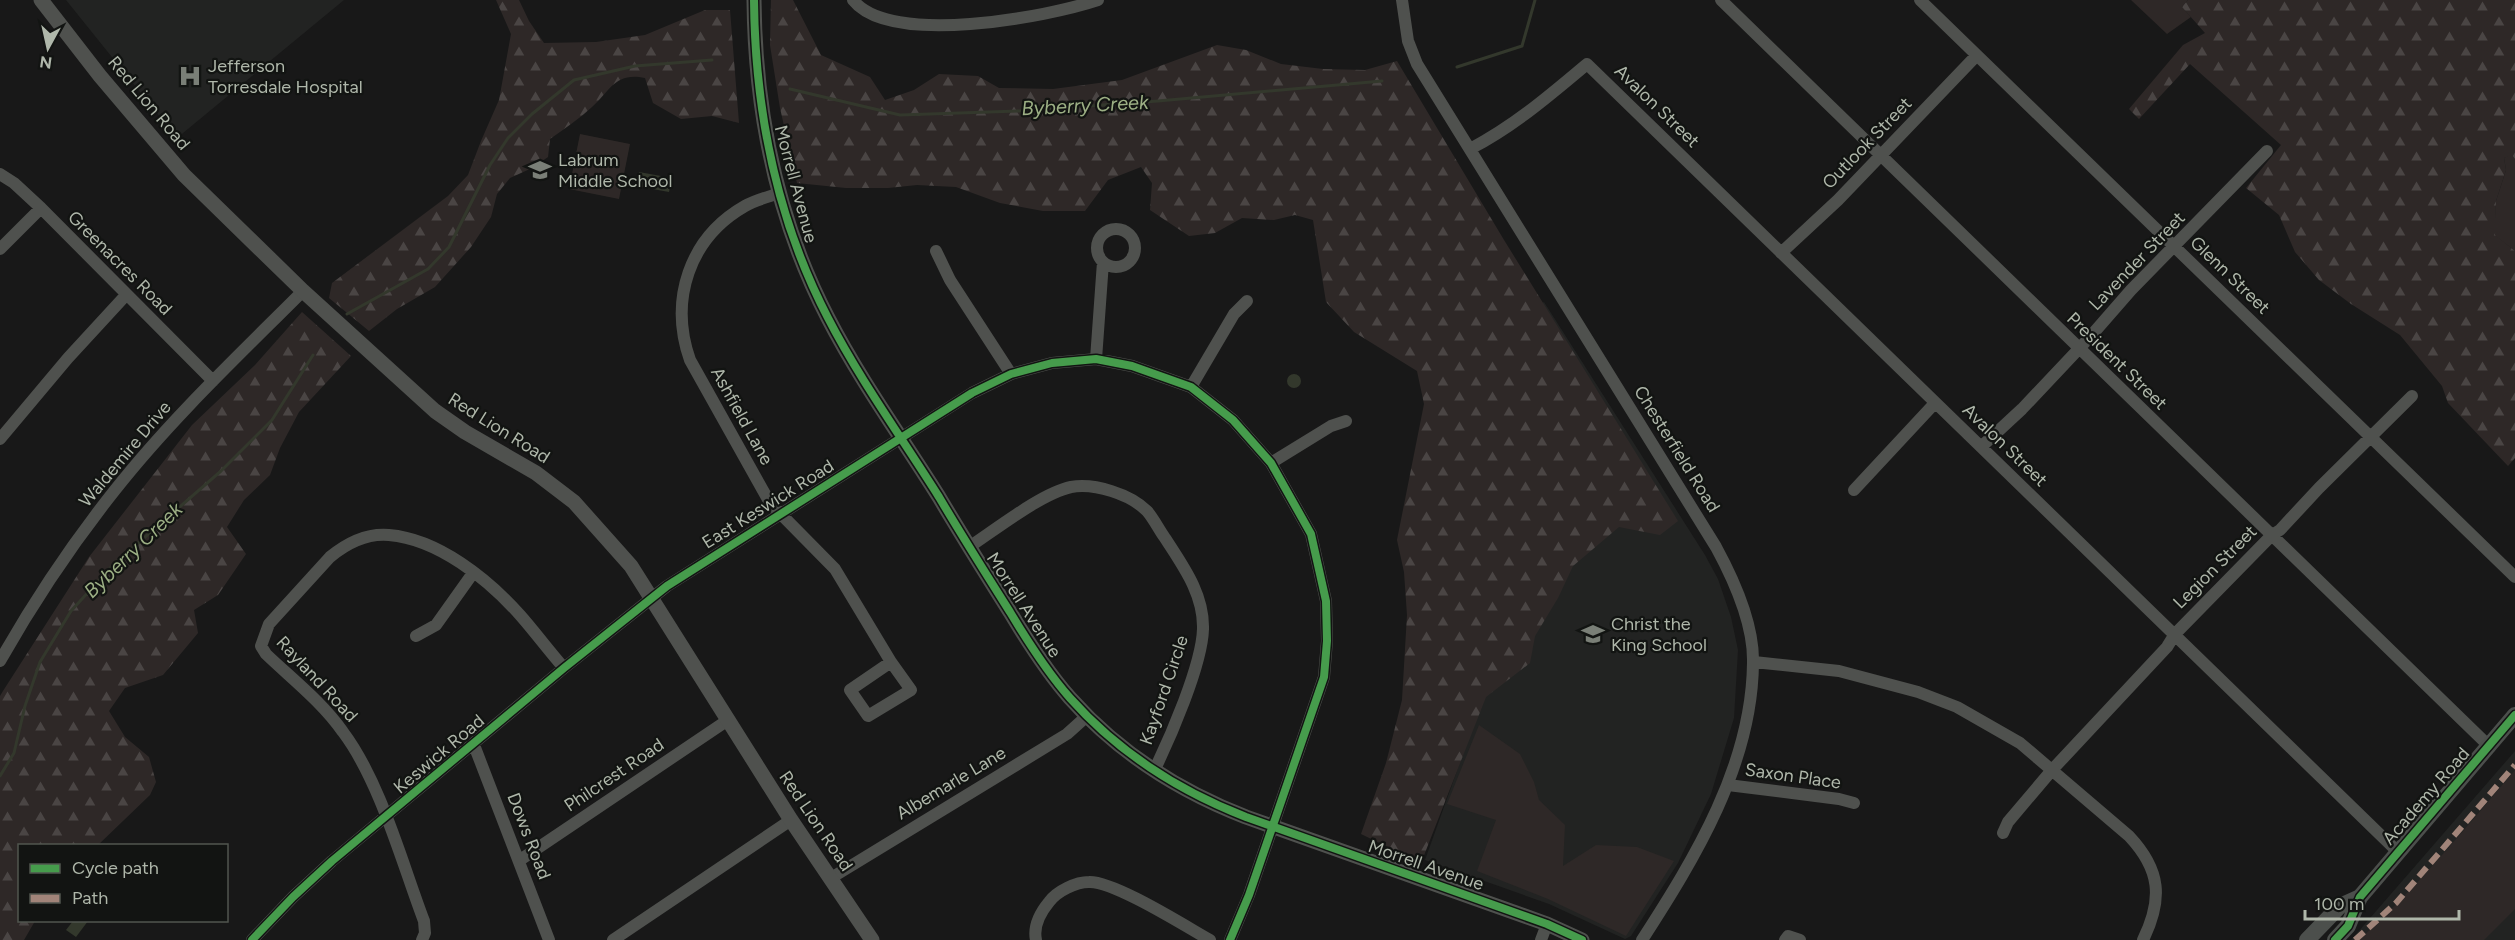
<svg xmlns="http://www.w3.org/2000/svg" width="2515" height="940" font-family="Figtree,sans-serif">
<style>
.built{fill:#222322}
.green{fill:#2e2827}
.forest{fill:url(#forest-firs)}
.water{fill:#33382c}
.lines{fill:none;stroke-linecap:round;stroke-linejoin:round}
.stream{stroke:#33382c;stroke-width:3}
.minor{stroke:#4f514e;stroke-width:12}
.tertiary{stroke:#4f514e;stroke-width:15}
.secondary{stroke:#4c4f4c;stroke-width:16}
.quiet{stroke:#a18479;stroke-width:6;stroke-dasharray:12 6;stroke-linecap:butt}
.cycleway-casing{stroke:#121412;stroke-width:11}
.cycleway{stroke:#469c4c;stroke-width:8}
.labels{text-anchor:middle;stroke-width:4.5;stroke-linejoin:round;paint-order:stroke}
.poi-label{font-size:18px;fill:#afb7aa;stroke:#121412;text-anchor:start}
.street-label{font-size:18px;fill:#afb7aa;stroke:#121412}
.water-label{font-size:20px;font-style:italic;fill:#9caf84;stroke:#121412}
</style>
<defs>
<pattern id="forest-firs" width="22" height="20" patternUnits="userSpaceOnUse" patternTransform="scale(1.5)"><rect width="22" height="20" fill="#2e2827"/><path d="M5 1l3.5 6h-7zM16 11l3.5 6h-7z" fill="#4a4544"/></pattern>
</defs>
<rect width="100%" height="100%" fill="#181818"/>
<!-- built -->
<path class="built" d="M66,0H344L177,138Z
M1544,302L1705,555L1718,579L1731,617L1738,650L1734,718L1711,794L1678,863L1631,936L1625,939L1549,904L1425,860L1477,715L1495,330Z
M2515,751V940H2351Z"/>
<!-- green -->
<path class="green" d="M2131,0H2188L2182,7L2191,17L2167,34Z
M580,134L630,144L619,199L569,189Z
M2512,154L2515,159V251L2494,235L2496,201L2506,170L2504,158Z
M1479,725L1520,754L1534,782L1539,800L1565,825L1563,866L1596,845L1637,847L1674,861L1626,936L1548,899L1477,871L1496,820L1447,804Z
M2515,770V909L2484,940H2359C2416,888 2465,829 2515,770Z"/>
<!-- forest -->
<path class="forest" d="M496,0H519L529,21L544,43L596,42L645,35L705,10H730L739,123L712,116L681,119L653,103L645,78C615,72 611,90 592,107C579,119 564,129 550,139L548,157L532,168L510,178L497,194L491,217L471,247L435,287L397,309L369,331L329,298L332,283L448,196L468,175L481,141L499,100L511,34Z
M771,0H793L821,55L870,77L885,100L914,90L939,74L978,76L999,88L1053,89L1122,80L1217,45L1246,50L1281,64L1323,69L1365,70L1397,61L1504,240L1678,521L1660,535L1619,527L1573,566L1558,598L1535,636L1530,663L1486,697L1421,863L1361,834L1386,763L1402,700L1407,615L1404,572L1397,540L1424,404L1417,371L1354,332L1326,302L1313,220L1295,215L1274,220L1242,218L1215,233L1189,236L1150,210L1152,183L1141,167L1108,180L1085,211H1043L1000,203L956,187L917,185L888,188H846L797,183L780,108L770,45Z
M2188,0H2515V159L2512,155L2504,158L2506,170L2496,201L2495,235L2515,251V458L2508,466L2448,403L2442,386L2400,335L2351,304L2319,280L2295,252L2279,215L2246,188L2281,145L2190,64L2139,119L2129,109L2183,45L2205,33L2182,7Z
M302,312L351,356L299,412L280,448L270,475L244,500L227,527L246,554L218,595L194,610L198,633L163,675L125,688L109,711L125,737L149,757L156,782L150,795L98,845L20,846V920L35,921L24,940H0V696L3,691L89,557L192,425L255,365Z"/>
<!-- water -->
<path class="water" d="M639,172L672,178L669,192L636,186Z
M1287 381a7 7 0 1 1 14 0a7 7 0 1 1-14 0Z
M73,921H88L76,937L66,930Z"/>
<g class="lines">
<!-- stream -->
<path class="stream" d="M1457,67L1522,46L1535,0
M790,89L900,115L1019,111L1158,101L1382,81
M347,314L428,269L449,247L490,165L508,138L532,114L574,80L635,66L712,60
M0,776L14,753L25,706L40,662L71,611L113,565L221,471L272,420L313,355"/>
<!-- minor -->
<path class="minor" d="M853,0C890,47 1047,17 1098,0
M1402,0L1408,41L1417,64L1716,547C1734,580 1754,625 1753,663C1752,765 1695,858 1642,940
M1721,0L2490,747
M1920,0L2515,577
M1470,149C1514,126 1549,96 1587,64L2398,852
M0,174L14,183L41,208L213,381
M780,193C768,197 755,200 745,206C689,238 669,300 690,360L770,503L835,569L891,662L911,690L868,716L850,690L891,662
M1097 248a19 19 0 1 1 38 0a19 19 0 1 1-38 0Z
M0,249L41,208
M936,251L950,280L1011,374
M1781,253L1838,200L1977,55
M1096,359L1103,262
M1191,387L1234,314L1247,301
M0,439L68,358L126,295
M1981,447L2022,409L2090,337L2131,290L2267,151
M1271,463L1331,426L1346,421
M1854,490L1935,403
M969,547C995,530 1042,493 1071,487C1095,483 1130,494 1147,511C1154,519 1159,530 1165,538C1183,566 1204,594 1203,629C1202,665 1170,738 1154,771
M416,636L436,625L473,573
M0,661C34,601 72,544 115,490C171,419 239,355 303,291
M1754,662L1839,671L1918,692L1957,707L2020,743L2129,836C2161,870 2163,899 2143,940
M474,745L549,940
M1728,785L1839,799L1854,803
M2003,833L2008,822L2052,770L2167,647L2175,634L2272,535L2280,530L2319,488L2412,396
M520,860L728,720
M831,878L1067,734L1087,716
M252,940L293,897L332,861L564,668L667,586L972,393L1011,374L1052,363L1096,359L1132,366L1191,387L1233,420L1271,463L1311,534L1326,601L1327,641L1324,677L1249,895L1230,940
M422,940L425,933L424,921C402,863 380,781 343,732C322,702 292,679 266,654L261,646L269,624L330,557C347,543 367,533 389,535C438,539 488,579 520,615C535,632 549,651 564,668
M613,940L791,820
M1036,940C1033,926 1040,913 1049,902C1057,891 1076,882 1089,882C1114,881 1185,926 1210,940
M1541,940L1547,924
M1785,940L1788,936L1800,940"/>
<!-- tertiary -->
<path class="tertiary" d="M41,0L100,76L184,175L303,291L435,411L465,432L536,473L574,502L631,566L791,820L872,940
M754,0C755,110 777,220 828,318C860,380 902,438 939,497C962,536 986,574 1010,612C1028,642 1047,672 1070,698C1118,752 1179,791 1246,817L1547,924L1582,940"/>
<!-- secondary -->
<path class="secondary" d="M2307,940L2340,906L2360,897
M2335,940L2348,926L2360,897L2515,715"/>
<!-- quiet -->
<path class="quiet" d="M2355,940L2396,903L2515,765"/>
<!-- cycleway casing -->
<g class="cycleway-casing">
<path id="cycleway" d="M754,0C755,110 777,220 828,318C860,380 902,438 939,497C962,536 986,574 1010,612C1028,642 1047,672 1070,698C1118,752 1179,791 1246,817L1547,924L1582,940
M252,940L293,897L332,861L564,668L667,586L972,393L1011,374L1052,363L1096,359L1132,366L1191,387L1233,420L1271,463L1311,534L1326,601L1327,641L1324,677L1249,895L1230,940
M2335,940L2348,926L2360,897L2515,715"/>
</g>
<!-- cycleway -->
<use href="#cycleway" class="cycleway"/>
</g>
<!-- icons -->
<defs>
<g id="hospital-bare" transform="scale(1.8)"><path d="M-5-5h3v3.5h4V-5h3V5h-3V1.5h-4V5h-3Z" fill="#7a7f77" stroke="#121412" stroke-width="2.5" paint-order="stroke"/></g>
<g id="school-bare" transform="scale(1.8)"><path d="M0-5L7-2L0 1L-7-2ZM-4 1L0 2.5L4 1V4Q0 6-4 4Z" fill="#7a7f77" stroke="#121412" stroke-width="2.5" paint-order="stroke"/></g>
</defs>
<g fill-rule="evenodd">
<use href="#hospital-bare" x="190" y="76"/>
<use href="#school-bare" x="540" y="170"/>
<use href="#school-bare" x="1593" y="634"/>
</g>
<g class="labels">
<!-- poi labels -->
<g class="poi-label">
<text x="208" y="72">Jefferson<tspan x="208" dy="21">Torresdale Hospital</tspan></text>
<text x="558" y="166">Labrum<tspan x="558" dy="21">Middle School</tspan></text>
<text x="1611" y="630">Christ the<tspan x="1611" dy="21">King School</tspan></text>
</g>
<!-- street labels -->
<g class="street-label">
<text transform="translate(149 103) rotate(50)" y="6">Red Lion Road</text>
<text transform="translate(1657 106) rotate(44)" y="6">Avalon Street</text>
<text transform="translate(1867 143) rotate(-46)" y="6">Outlook Street</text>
<text transform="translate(796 184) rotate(75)" y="6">Morrell Avenue</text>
<text transform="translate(2137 261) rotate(-46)" y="6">Lavender Street</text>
<text transform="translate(120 263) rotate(45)" y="6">Greenacres Road</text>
<text transform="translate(2230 275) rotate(44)" y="6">Glenn Street</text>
<text transform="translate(2117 361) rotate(44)" y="6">President Street</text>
<text transform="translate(742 416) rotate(61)" y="6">Ashfield Lane</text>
<text transform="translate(499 428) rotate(32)" y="6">Red Lion Road</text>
<text transform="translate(2005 445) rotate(44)" y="6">Avalon Street</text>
<text transform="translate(1677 449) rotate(58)" y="6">Chesterfield Road</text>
<text transform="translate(125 454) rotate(-50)" y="6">Waldemire Drive</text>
<text transform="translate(768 504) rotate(-32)" y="6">East Keswick Road</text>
<text transform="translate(2215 567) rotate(-45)" y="6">Legion Street</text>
<text transform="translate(1024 605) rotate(57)" y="6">Morrell Avenue</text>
<text transform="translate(317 679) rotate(47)" y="6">Rayland Road</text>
<text transform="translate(1164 690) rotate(-71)" y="6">Kayford Circle</text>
<text transform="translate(439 754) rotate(-40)" y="6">Keswick Road</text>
<text transform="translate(614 775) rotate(-34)" y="6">Philcrest Road</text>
<text transform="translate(1793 776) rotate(8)" y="6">Saxon Place</text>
<text transform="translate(951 783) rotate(-31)" y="6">Albemarle Lane</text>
<text transform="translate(2426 796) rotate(-49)" y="6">Academy Road</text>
<text transform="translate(816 821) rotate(56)" y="6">Red Lion Road</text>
<text transform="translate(529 836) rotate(69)" y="6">Dows Road</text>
<text transform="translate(1426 865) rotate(19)" y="6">Morrell Avenue</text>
</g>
<!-- water labels -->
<g class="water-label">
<text transform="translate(1085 105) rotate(-3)" y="7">Byberry Creek</text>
<text transform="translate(133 550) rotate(-44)" y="7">Byberry Creek</text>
</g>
</g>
<!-- legend -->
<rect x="18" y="844" width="210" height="78" fill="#121412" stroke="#51554f" stroke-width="1.5"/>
<rect x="30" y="864" width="30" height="9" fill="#469c4c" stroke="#51554f" stroke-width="1.5"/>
<text x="72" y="874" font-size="18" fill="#afb7aa">Cycle path</text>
<rect x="30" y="894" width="30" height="9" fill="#a18479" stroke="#51554f" stroke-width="1.5"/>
<text x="72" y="904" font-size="18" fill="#afb7aa">Path</text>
<!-- north arrow -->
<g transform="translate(48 48) rotate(188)" stroke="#121412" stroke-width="4.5" paint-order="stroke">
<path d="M0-4.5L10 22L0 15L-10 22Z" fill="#afb7aa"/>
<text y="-9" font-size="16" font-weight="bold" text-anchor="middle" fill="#afb7aa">N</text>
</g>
<!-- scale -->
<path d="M2305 910v9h154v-9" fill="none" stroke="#afb7aa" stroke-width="3"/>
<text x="2314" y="910" font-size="18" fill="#afb7aa" stroke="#121412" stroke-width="4.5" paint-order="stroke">100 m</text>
</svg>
